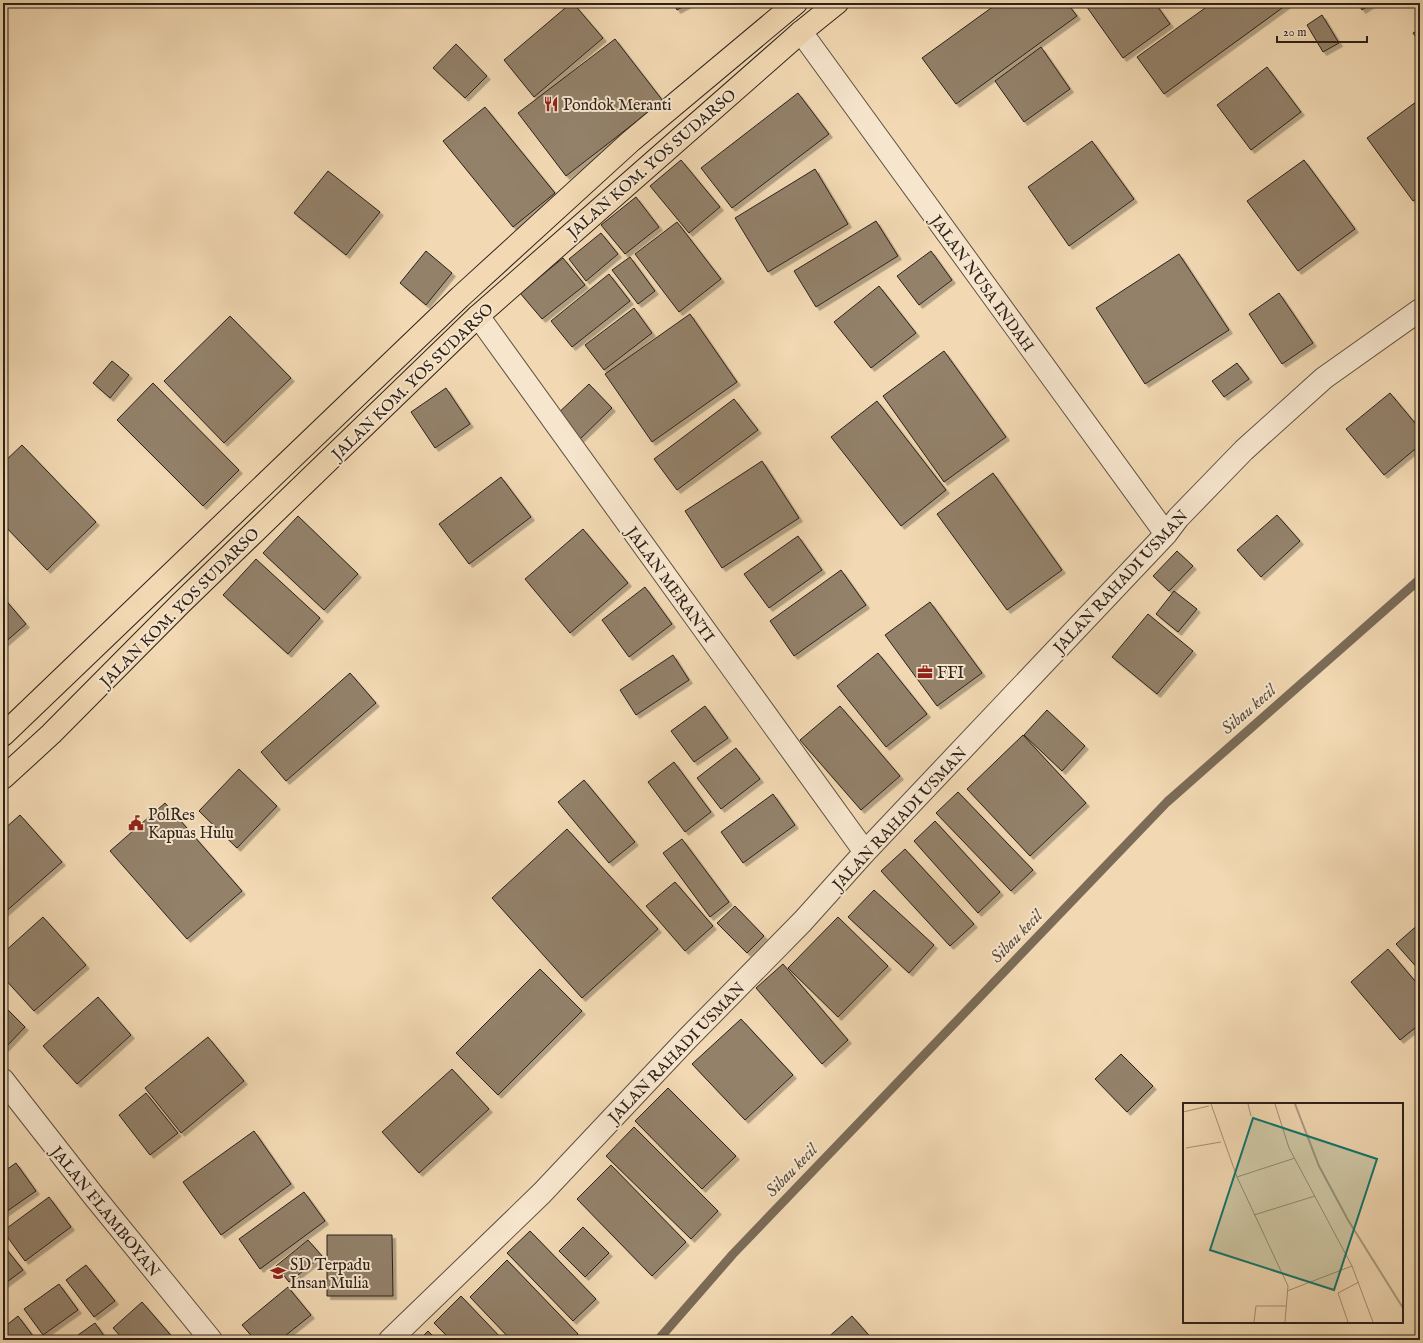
<svg xmlns="http://www.w3.org/2000/svg" width="1423" height="1343" font-family="'IM FELL English',serif">
<style>
.lines{fill:none;stroke-linecap:round;stroke-linejoin:round}
.stream{stroke:#7b6b57;stroke-width:9}
.building{fill:#93816a;stroke:#2d221a;filter:url(#shadow)}
.minor-casing{stroke:#5e5040;stroke-width:24}
.highway-casing{stroke:#2d221a;stroke-width:24}
.minor{stroke:#f7e6ce;stroke-width:22}
.highway{stroke:#f2d9b3;stroke-width:22}
.labels{text-anchor:middle;stroke-width:4;stroke-linejoin:round;paint-order:stroke}
.poi-label{font-size:16px;fill:#2d221a;stroke:#f7e6ce;text-anchor:start}
.street-label{font-size:16px;fill:#2d221a;stroke:#f7e6ce}
.water-label{font-size:17px;font-style:italic;fill:#5a4c3d;stroke:#f7e6ce}
.inset-river{fill:none;stroke:#af9b7f;stroke-width:2}
.inset-road{fill:none;stroke:#a39076;stroke-width:1}
.view{fill:#0f766e;fill-opacity:0.15;stroke:#0f766e;stroke-width:2}
.inset-edge{fill:none;stroke:#2d221a;stroke-width:2}
</style>
<defs>
<filter id="shadow"><feDropShadow dx="3.5" dy="3.5" stdDeviation="0" flood-color="#0004"/></filter>
</defs>
<rect width="100%" height="100%" fill="#f2d9b3"/>
<filter id="stains"><feTurbulence type="fractalNoise" baseFrequency=".005" numOctaves="4"/><feColorMatrix values="0 0 0 0 .2 0 0 0 0 .09 0 0 0 0 .02 0 0 0 .5 -.17"/></filter>
<radialGradient id="worn" r=".72"><stop offset=".6" stop-color="#630" stop-opacity="0"/><stop offset="1" stop-color="#630" stop-opacity=".3"/></radialGradient>
<g class="lines">
<!-- stream -->
<path class="stream" d="M658,1340L733,1254L1167,802L1420,579"/>
</g>
<!-- building -->
<path class="building" d="M571,3H573L603,38L534,97L504,60Z
M673,3H690L677,10Z
M998,3H1067L1077,16L956,104L922,58Z
M1084,3H1155L1170,24L1123,58Z
M1212,3H1289L1164,94L1137,57Z
M1358,3H1373L1362,10Z
M1322,15L1339,43L1323,52L1307,25Z
M1420,29V43L1413,33Z
M615,39L663,101L566,176L518,113Z
M456,44L487,76L465,98L433,68Z
M1041,47L1070,89L1024,122L995,81Z
M1267,67L1301,112L1251,150L1217,105Z
M798,93L829,134L732,208L701,168Z
M1420,99V196L1413,201L1367,138Z
M485,107L555,193L513,227L443,141Z
M1092,141L1134,199L1069,246L1028,187Z
M681,160L720,207L689,233L650,186Z
M1304,160L1355,229L1298,271L1247,201Z
M815,169L848,224L768,272L735,218Z
M328,171L380,212L346,255L294,213Z
M636,197L659,227L625,254L601,225Z
M876,221L898,256L816,307L794,271Z
M677,222L721,279L679,312L635,254Z
M601,233L618,254L586,281L569,259Z
M426,251L452,273L426,305L400,283Z
M931,251L952,280L919,305L897,276Z
M1179,254L1229,330L1145,384L1096,308Z
M630,257L655,291L638,304L612,270Z
M563,258L585,285L542,319L520,293Z
M609,274L630,301L572,347L551,321Z
M879,286L916,333L871,368L834,322Z
M1279,293L1313,343L1282,364L1249,314Z
M634,308L652,333L604,370L585,345Z
M690,314L737,382L652,442L605,374Z
M230,316L291,378L224,443L164,381Z
M944,351L1006,437L944,482L883,396Z
M112,361L129,375L110,398L93,383Z
M1237,363L1249,379L1224,397L1212,381Z
M153,383L239,470L203,506L117,420Z
M589,384L612,408L577,442L554,417Z
M446,388L470,424L435,448L411,412Z
M1390,393L1420,429V445L1384,475L1346,429Z
M734,399L758,430L677,490L654,459Z
M877,401L946,490L901,526L831,437Z
M22,445L96,522L47,570L3,524V463Z
M762,461L799,518L722,568L685,511Z
M993,473L1062,570L1007,610L937,514Z
M501,477L531,517L469,564L439,524Z
M1277,515L1300,541L1261,577L1237,550Z
M298,516L358,574L324,610L263,553Z
M583,529L628,583L570,633L525,579Z
M798,536L822,570L769,608L744,574Z
M1177,551L1193,566L1169,591L1153,576Z
M256,559L320,618L288,654L223,595Z
M841,570L866,605L794,656L770,621Z
M645,587L672,624L629,657L602,620Z
M1174,591L1197,609L1178,632L1156,614Z
M3,597L26,624L3,644Z
M930,602L982,673L937,706L885,635Z
M1148,614L1193,651L1157,694L1112,657Z
M878,653L927,714L886,747L837,686Z
M673,655L689,680L636,715L620,690Z
M350,673L376,703L286,781L261,752Z
M705,706L728,738L694,762L671,731Z
M840,706L900,776L861,810L800,740Z
M1047,710L1085,746L1062,771L1024,735Z
M1023,735L1086,803L1030,856L967,789Z
M736,748L760,779L721,809L697,778Z
M674,762L711,812L685,832L648,782Z
M239,769L277,806L237,848L199,811Z
M584,780L635,842L609,863L558,802Z
M958,792L1033,870L1011,891L936,813Z
M773,794L795,825L743,863L721,832Z
M165,803L242,891L187,939L110,851Z
M20,815L62,862L3,914V830Z
M935,821L1000,892L978,913L914,841Z
M567,829L658,929L582,998L492,898Z
M682,839L729,902L710,917L663,853Z
M905,849L974,924L950,946L881,871Z
M675,882L713,926L685,951L646,906Z
M874,890L934,945L909,973L848,917Z
M735,906L764,936L747,953L717,923Z
M43,917L86,965L34,1011L3,977V953Z
M838,917L888,966L838,1017L788,968Z
M1420,923V971L1396,944Z
M1388,949L1420,987V1024L1400,1040L1351,982Z
M783,964L848,1040L822,1064L756,988Z
M540,969L582,1011L498,1095L456,1053Z
M98,997L131,1035L77,1084L43,1046Z
M3,1005L25,1027L5,1048L3,1047Z
M741,1019L793,1075L745,1120L692,1064Z
M208,1037L244,1081L181,1133L145,1088Z
M1121,1054L1153,1086L1127,1112L1095,1079Z
M452,1069L489,1109L419,1173L382,1132Z
M668,1088L736,1156L702,1189L635,1121Z
M146,1093L178,1133L150,1155L119,1115Z
M634,1127L718,1211L691,1239L606,1156Z
M254,1131L291,1184L221,1235L183,1182Z
M16,1163L36,1191L3,1214V1172Z
M611,1165L686,1242L652,1276L577,1199Z
M304,1192L325,1221L260,1269L239,1239Z
M49,1197L71,1227L25,1261L3,1231Z
M583,1227L609,1253L585,1277L559,1251Z
M530,1231L596,1299L573,1321L507,1253Z
M327,1235H392L393,1296H327Z
M308,1240L322,1256L289,1282L276,1266Z
M3,1245L23,1270L3,1285Z
M507,1260L578,1334L572,1340H511L470,1297Z
M86,1265L115,1301L94,1317L66,1280Z
M59,1284L78,1310L43,1335L24,1309Z
M288,1287L311,1315L280,1340H255L242,1325Z
M461,1296L503,1340H451L434,1323Z
M142,1302L175,1340H124L113,1328Z
M18,1316L36,1340H3V1328Z
M852,1316L873,1340H825Z
M95,1323L107,1340H71Z
M428,1331L437,1340H419Z"/>
<g class="lines">
<!-- minor casing -->
<g class="minor-casing">
<path id="minor" d="M801,32L1166,534
M478,316L865,852
M3,1080L93,1195L211,1340
M390,1340L542,1193L687,1039L803,921L865,852L1166,534L1178,518L1244,450L1324,378L1420,310"/>
</g>
<!-- highway casing -->
<g class="highway-casing">
<path id="highway" d="M3,735L460,297L631,141L796,3
M3,778L51,734L181,603L478,316L801,32L837,3"/>
</g>
<!-- minor -->
<use href="#minor" class="minor"/>
<!-- highway -->
<use href="#highway" class="highway"/>
</g>
<!-- icons -->
<defs>
<g id="restaurant-bare" transform="scale(1.2)"><path d="M-5-6h1v4h1v-4h1v4h1v-4h1v5L-1.5 .5V6h-2V.5L-5-1ZM5-6V6H3V1.5H1.5Q1.5-4 5-6Z" fill="#8f2418" stroke="#f7e6ce" stroke-width="2.5" paint-order="stroke"/></g>
<g id="office-bare" transform="scale(1.2)"><path d="M-6-3h4V-5.5h4V-3h4V5H-6ZM-1-4.5V-3h2v-1.5ZM-6 0V1H6V0Z" fill="#8f2418" stroke="#f7e6ce" stroke-width="2.5" paint-order="stroke"/></g>
<g id="civic-bare" transform="scale(1.2)"><path d="M-.6-6.5H3V-4.5H.6V-3L4-1V1h2V6H-6V1h2V-1L-.6-3ZM-1.2 2.5V6h2.4V2.5Z" fill="#8f2418" stroke="#f7e6ce" stroke-width="2.5" paint-order="stroke"/></g>
<g id="school-bare" transform="scale(1.2)"><path d="M0-5L7-2L0 1L-7-2ZM-4 1L0 2.5L4 1V4Q0 6-4 4Z" fill="#8f2418" stroke="#f7e6ce" stroke-width="2.5" paint-order="stroke"/></g>
</defs>
<g fill-rule="evenodd">
<use href="#restaurant-bare" x="551" y="104"/>
<use href="#office-bare" x="925" y="672"/>
<use href="#civic-bare" x="136" y="823"/>
<use href="#school-bare" x="278" y="1273"/>
</g>
<g class="labels">
<!-- poi labels -->
<g class="poi-label">
<text x="563" y="110">Pondok Meranti</text>
<text x="937" y="678">FFI</text>
<text x="148" y="820">PolRes<tspan x="148" dy="18">Kapuas Hulu</tspan></text>
<text x="290" y="1270">SD Terpadu<tspan x="290" dy="18">Insan Mulia</tspan></text>
</g>
<!-- street labels -->
<g class="street-label">
<text transform="translate(651 163) rotate(-41)" y="6">JALAN KOM. YOS SUDARSO</text>
<text transform="translate(983 283) rotate(54)" y="6">JALAN NUSA INDAH</text>
<text transform="translate(412 381) rotate(-44)" y="6">JALAN KOM. YOS SUDARSO</text>
<text transform="translate(1120 581) rotate(-47)" y="6">JALAN RAHADI USMAN</text>
<text transform="translate(671 584) rotate(54)" y="6">JALAN MERANTI</text>
<text transform="translate(179 607) rotate(-45)" y="6">JALAN KOM. YOS SUDARSO</text>
<text transform="translate(899 818) rotate(-47)" y="6">JALAN RAHADI USMAN</text>
<text transform="translate(676 1052) rotate(-46)" y="6">JALAN RAHADI USMAN</text>
<text transform="translate(106 1211) rotate(51)" y="6">JALAN FLAMBOYAN</text>
</g>
<!-- water labels -->
<g class="water-label">
<text transform="translate(1248 709) rotate(-41)" y="6">Sibau kecil</text>
<text transform="translate(1016 936) rotate(-46)" y="6">Sibau kecil</text>
<text transform="translate(791 1170) rotate(-46)" y="6">Sibau kecil</text>
</g>
</g>
<!-- overview -->
<g transform="translate(1183 1103)">
<rect width="220" height="220" fill="#f2d9b3"/>
<path class="inset-river" d="M112,1L136,63L165,117L220,205"/>
<path class="inset-road" d="M28,1L54,74L105,183L102,219M65,1L68,13M92,1L106,45L169,163L190,219M0,9L26,3M3,45L38,39M54,74L112,55M71,112L132,93M104,188L169,163M71,219L73,203H103M165,219L155,190L176,179"/>
<path class="view" d="M70,15L194,56L151,187L27,147Z"/>
<rect width="220" height="220" class="inset-edge"/>
</g>
<!-- margin -->
<rect width="1423" height="1343" fill="none" stroke="#f2d9b3" stroke-width="16"/>
<rect x="4" y="4" width="1415" height="1335" fill="none" stroke="#2d221a" stroke-width="2"/>
<rect x="8" y="8" width="1407" height="1327" fill="none" stroke="#2d221a"/>
<!-- scale -->
<path d="M1277 36v6h90v-6" fill="none" stroke="#2d221a" stroke-width="2"/>
<text x="1283" y="36" font-size="12" fill="#2d221a" stroke="#f7e6ce" stroke-width="3" paint-order="stroke">20 m</text>
<rect width="100%" height="100%" filter="url(#stains)"/>
<rect width="100%" height="100%" fill="url(#worn)"/>
</svg>
